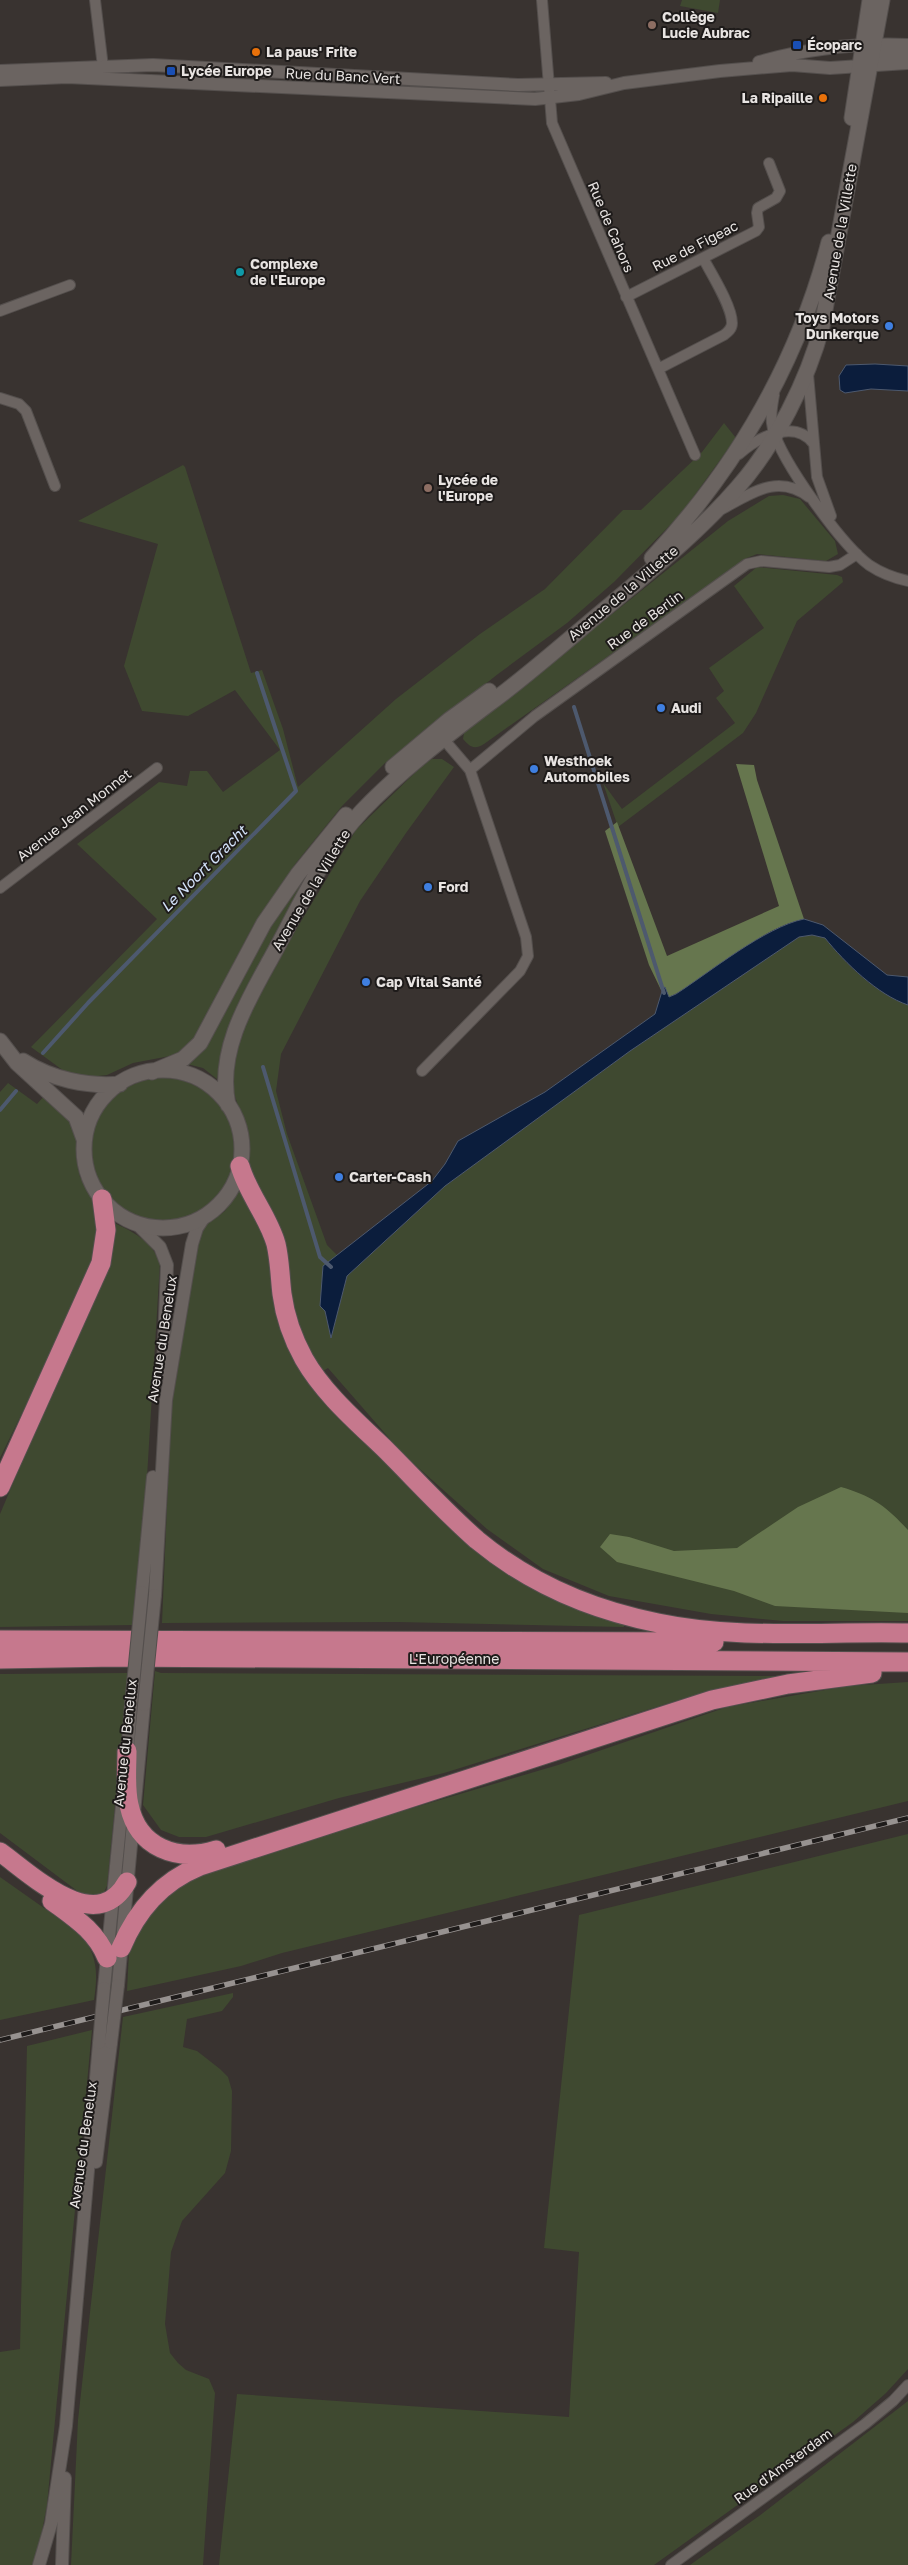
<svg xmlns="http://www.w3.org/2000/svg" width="908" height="2565" font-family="'Golos Text',sans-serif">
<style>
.green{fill:#3f4930}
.forest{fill:#66764e}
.water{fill:#0b1d3c;stroke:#4d596e}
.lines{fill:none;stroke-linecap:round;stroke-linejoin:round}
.stream{stroke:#4d596e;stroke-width:4}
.minor-casing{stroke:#544f4d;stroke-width:12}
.tertiary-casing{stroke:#544f4d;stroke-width:14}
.secondary-casing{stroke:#544f4d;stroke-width:17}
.motorway-casing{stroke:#544f4d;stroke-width:21}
.minor{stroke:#6b6461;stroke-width:10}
.tertiary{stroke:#6b6461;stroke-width:12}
.secondary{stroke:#6b6461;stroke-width:15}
.motorway{stroke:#c6788d;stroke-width:19}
.rail-casing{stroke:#979290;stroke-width:5.5}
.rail{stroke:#1e1b1a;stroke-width:4;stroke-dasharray:11;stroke-linecap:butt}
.tertiary-bridge-casing{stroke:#544f4d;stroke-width:14;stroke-linecap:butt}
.tertiary-bridge{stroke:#6b6461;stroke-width:12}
.education-dot{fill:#8d6e63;stroke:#1e1b1a;stroke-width:2}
.transit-dot{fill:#1a4fb4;stroke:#1e1b1a;stroke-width:2}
.food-dot{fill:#e8710a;stroke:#1e1b1a;stroke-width:2}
.culture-dot{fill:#0f9aa8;stroke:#1e1b1a;stroke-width:2}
.shop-dot{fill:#3f7fe0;stroke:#1e1b1a;stroke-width:2}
.labels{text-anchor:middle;stroke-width:4;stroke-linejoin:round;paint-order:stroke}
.poi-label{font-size:14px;font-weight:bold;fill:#e8e4e2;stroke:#1e1b1a;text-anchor:start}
.street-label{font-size:14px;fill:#e8e4e2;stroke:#1e1b1a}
.water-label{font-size:15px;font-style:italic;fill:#d3e2fa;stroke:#1e1b1a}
</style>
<rect width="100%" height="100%" fill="#393330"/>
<!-- green -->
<path class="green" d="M682,0H720L718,13L680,6Z
M724,423L736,438L681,514L614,582L567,623L498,674L385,763L342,806L296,863L253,926L229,972L201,1034L181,1052L170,1056L133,1063L107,1075L90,1077L68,1074L31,1047L157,919L77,844L159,782L187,786L190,771H207L223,792L280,750L235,690L188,716L142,711L124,666L158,544L78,521L183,465L185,467L251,673L262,670L283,729L298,787L396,699L480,634L545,589L623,510H641L702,452Z
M783,495L800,499L835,541L838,554L826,561L757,554L747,558L484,744C474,750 470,747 463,739L464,733L728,521L769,496Z
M757,567L837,575L842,577L843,582L797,621L756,713L743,733L618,827L603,783L622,809L735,723L716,698L724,691L709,668L764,628L734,586Z
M432,759H442L454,767L406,833L360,901L281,1054L276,1091L287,1134L327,1245L338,1256L323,1267L320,1306L325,1311L331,1337L347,1276L445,1186L630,1051L799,937L812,935L825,938C844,963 878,995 908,1005V1621H783L711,1614L609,1596L543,1569L487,1529L403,1454L328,1368L323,1371L308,1349L296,1320L249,1171V1137L231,1085L232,1057L247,1019L297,928L356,830L425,763Z
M320,853L224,1046L217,1079L203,1068L183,1063L263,935Z
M91 1150a72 72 0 1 1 144 0a72 72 0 1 1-144 0Z
M8,1083L37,1104L45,1095L73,1123L77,1135L76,1155L80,1177L94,1203L97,1222L96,1251L84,1286L0,1458V1092Z
M239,1188L266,1236L286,1337L487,1559C531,1590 570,1609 623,1620L624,1627L398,1622L162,1623L172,1389L199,1239L206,1225L225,1211Z
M112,1222C132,1231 152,1241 160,1263L147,1477L133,1625L0,1627V1514L36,1429Z
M155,1671L161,1673L787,1676L685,1698L444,1773L339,1798L206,1837H179L161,1830L143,1805Z
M128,1673L107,1886L103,1894L84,1896L0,1833V1674Z
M908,1682V1801L282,1953L241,1966L127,1991L129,1952L137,1929L159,1902L188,1879L328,1833L558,1765L727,1707L848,1686Z
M908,1834V2369L886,2393L853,2422L654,2565H219L237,2394L569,2417L579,2252L544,2248L579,1915Z
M0,1877L78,1932C98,1953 98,1973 94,2000L0,2020Z
M233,1993V1997L222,2011L187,2019L183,2047L197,2051L220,2069L228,2077L232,2091L231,2151L225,2173L182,2221L171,2252L165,2324L170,2353L178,2363L186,2370L209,2379L215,2393L203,2565H71L78,2420L123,2017Z
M92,2030L47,2505L38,2552L32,2565H0V2352L20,2349L27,2046Z
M908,2401V2565H690L759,2516Z"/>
<!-- forest -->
<path class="forest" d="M736,764L754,765L757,780L804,919C753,930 716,977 669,997L664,987L661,990L649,965L605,831L617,822L667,956L779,906Z
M841,1487C872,1496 886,1506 908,1530V1613L775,1606L734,1591L617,1562L600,1547L610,1534L629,1537L674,1551L737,1548L798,1507Z"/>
<!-- water -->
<path class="water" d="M875,364L908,366V391L871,389L845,393L840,390L839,376L846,365Z
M804,919L823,925L887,975L908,977V1005C878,995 845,963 825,938L812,935L799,937L630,1051L445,1186L347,1276L331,1338L325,1311L320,1306L323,1266L432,1181L445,1164L458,1141L545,1092L655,1014L663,988L665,987L669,997L676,994C710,972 765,927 804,919Z"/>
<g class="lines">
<!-- stream -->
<path class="stream" d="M574,707L664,993
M43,1053L88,1003L296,791L257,673
M263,1067L320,1257L331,1267
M0,1110L16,1091"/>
<!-- minor casing -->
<g class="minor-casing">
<path id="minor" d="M95,0L103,67
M542,0L552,123L695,455
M626,297L756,231L759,227L757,213L758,208L776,198L780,191L769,163
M0,311L70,285
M658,369L724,335C728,332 732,329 732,323C732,306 711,273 703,258
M808,374L817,477L831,516
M774,395C772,406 770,417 773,429C782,462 841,544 869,565C881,573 894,578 908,581
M0,398L19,404L26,411L55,486
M739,454C758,437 794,419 813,443
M722,509C752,493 778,473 809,497
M470,770L535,716L747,564L761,561L829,567L840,565L857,554
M0,888L157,768
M422,1071L520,971L528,956L526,937L470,770L440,735
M671,2565L865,2424L893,2401L908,2385"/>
</g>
<!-- tertiary casing -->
<g class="tertiary-casing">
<path id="tertiary" d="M864,59L876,54H908
M759,62C806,49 859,43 908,45
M0,71L153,65L518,85L606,83
M0,80L67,77L535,99L579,94L624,83L720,71L792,65L830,68L908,63
M137,1224L160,1247L167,1265L163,1370
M142,1592L153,1477
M155,1595L166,1400L192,1244L197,1228L205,1216
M127,1757L131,1705
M118,1985L144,1705
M104,1988L123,1795
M96,2162L111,2043
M39,2565L51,2524L66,2426L99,2043
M62,2565L65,2478"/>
</g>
<!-- secondary casing -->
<g class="secondary-casing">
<path id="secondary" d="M852,118L870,0
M652,558C736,468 798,362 829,242
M393,767L449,720L489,691
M0,1041L17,1063L76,1117L84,1139
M23,1061C51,1079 87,1087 120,1084
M84 1149a79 79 0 1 1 158 0a79 79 0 1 1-158 0Z
M152,1072L183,1059L200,1043L264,923L298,874L346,815
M228,1105C217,1054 245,1005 269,962C297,912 322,853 362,811C405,766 456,729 506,691C542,663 576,633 611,604C655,567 701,530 738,487C775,445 808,380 822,326L882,0"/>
</g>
<!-- motorway casing -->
<g class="motorway-casing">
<path id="motorway" d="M240,1166C248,1194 268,1216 276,1244C280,1261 280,1278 282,1294C285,1317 293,1339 304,1359C324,1394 357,1422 386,1450C416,1480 445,1512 477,1540C529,1583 592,1610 658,1623C739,1640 825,1631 908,1633
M0,1487L101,1263L106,1230L102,1199
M0,1640L714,1642
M0,1659L116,1657L908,1662
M127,1751C127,1769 125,1788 129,1805C138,1848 177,1862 216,1850
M0,1852C31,1874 96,1938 127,1882
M52,1901C75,1918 96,1931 107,1958
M121,1948C137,1910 161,1882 200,1866L712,1700L788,1684L872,1673"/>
</g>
<!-- minor -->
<use href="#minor" class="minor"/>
<!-- tertiary -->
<use href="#tertiary" class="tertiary"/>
<!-- secondary -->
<use href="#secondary" class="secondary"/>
<!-- motorway -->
<use href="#motorway" class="motorway"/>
<!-- rail casing -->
<g class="rail-casing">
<path id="rail" d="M0,2040L908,1818"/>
</g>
<!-- rail -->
<use href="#rail" class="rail"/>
<!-- tertiary-bridge casing -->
<g class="tertiary-bridge-casing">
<path id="tertiary-bridge" d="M131,1705L142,1592
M144,1705L155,1595
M99,2043L104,1988
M111,2043L118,1985"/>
</g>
<!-- tertiary-bridge -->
<use href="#tertiary-bridge" class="tertiary-bridge"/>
</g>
<!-- markers -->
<g class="education-dot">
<circle cx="652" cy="25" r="5"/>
<circle cx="428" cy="488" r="5"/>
</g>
<g class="transit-dot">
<rect x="792" y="40" width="10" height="10" rx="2.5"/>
<rect x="166" y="66" width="10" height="10" rx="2.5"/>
</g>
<g class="food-dot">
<circle cx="256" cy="52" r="5"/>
<circle cx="823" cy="98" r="5"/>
</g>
<circle class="culture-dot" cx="240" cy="272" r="5"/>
<g class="shop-dot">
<circle cx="889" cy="326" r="5"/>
<circle cx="661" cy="708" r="5"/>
<circle cx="534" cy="769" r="5"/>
<circle cx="428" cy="887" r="5"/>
<circle cx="366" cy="982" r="5"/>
<circle cx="339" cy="1177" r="5"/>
</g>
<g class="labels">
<!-- poi labels -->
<g class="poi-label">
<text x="662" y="22">Collège<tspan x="662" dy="16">Lucie Aubrac</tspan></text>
<text x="807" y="50">Écoparc</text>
<text x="266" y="57">La paus' Frite</text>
<text x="181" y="76">Lycée Europe</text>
<text x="813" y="103" text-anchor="end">La Ripaille</text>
<text x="250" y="269">Complexe<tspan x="250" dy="16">de l'Europe</tspan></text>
<text x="879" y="323" text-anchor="end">Toys Motors<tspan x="879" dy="16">Dunkerque</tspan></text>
<text x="438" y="485">Lycée de<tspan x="438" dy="16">l'Europe</tspan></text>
<text x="671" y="713">Audi</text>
<text x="544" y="766">Westhoek<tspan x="544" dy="16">Automobiles</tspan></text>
<text x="438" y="892">Ford</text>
<text x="376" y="987">Cap Vital Santé</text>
<text x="349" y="1182">Carter-Cash</text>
</g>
<!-- street labels -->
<g class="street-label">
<text transform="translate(343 76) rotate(3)" y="5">Rue du Banc Vert</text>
<text transform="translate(611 227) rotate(67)" y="5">Rue de Cahors</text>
<text transform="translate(840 232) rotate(-80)" y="5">Avenue de la Villette</text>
<text transform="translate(695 246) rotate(-27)" y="5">Rue de Figeac</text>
<text transform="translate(623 593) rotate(-40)" y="5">Avenue de la Villette</text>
<text transform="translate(645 620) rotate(-36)" y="5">Rue de Berlin</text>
<text transform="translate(74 815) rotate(-38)" y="5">Avenue Jean Monnet</text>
<text transform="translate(311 890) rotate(-59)" y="5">Avenue de la Villette</text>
<text transform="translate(162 1339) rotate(-81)" y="5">Avenue du Benelux</text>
<text x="454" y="1664">L'Européenne</text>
<text transform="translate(125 1743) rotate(-84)" y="5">Avenue du Benelux</text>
<text transform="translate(83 2145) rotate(-82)" y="5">Avenue du Benelux</text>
<text transform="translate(783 2466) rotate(-36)" y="5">Rue d'Amsterdam</text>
</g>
<!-- water labels -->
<g class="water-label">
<text transform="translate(204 869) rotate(-45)" y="5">Le Noort Gracht</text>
</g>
</g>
</svg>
